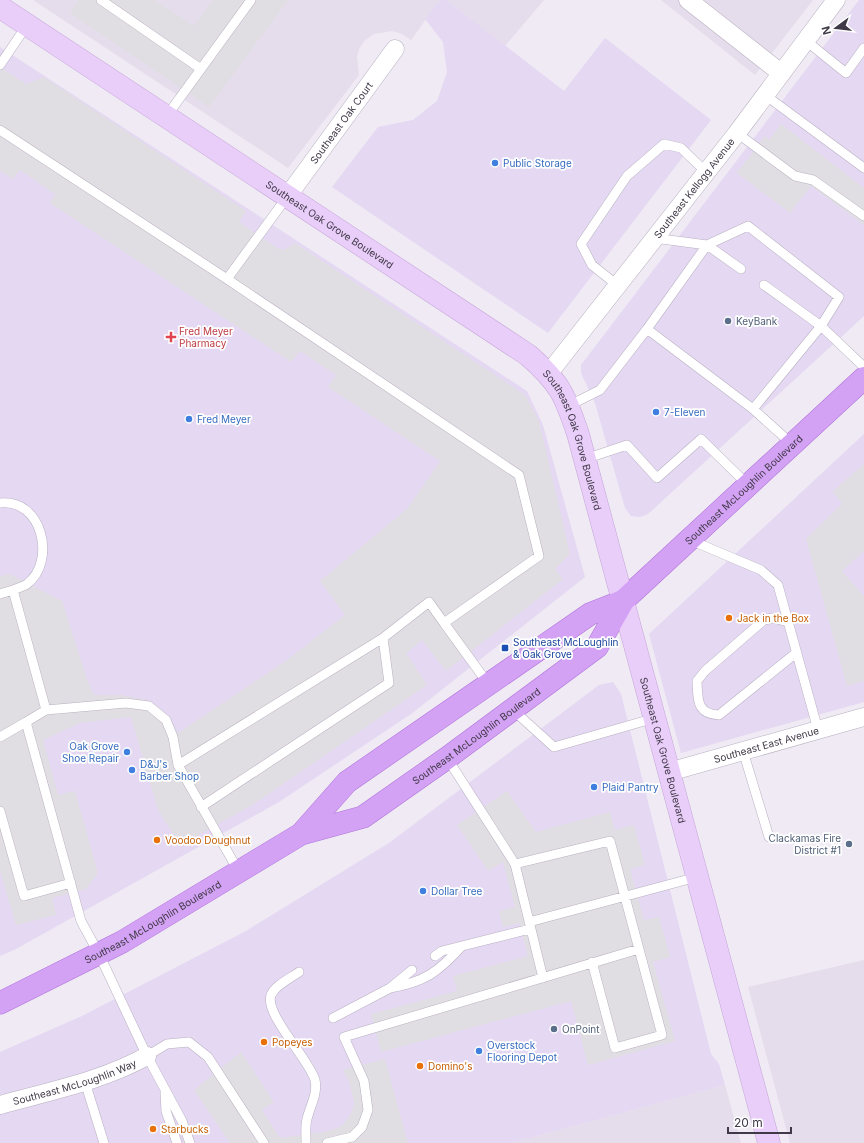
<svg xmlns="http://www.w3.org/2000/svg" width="864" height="1143" font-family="Inter,sans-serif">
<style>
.residential{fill:#e5ddeb}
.commercial{fill:#e4d8f3}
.parking{fill:#e0dee2}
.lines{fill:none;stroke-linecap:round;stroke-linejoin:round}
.lane-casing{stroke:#b9b0c1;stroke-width:10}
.street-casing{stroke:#b9b0c1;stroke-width:19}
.secondary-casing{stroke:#c4a5d7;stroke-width:23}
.primary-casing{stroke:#af73d9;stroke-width:23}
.lane{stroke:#fff;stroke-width:9}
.street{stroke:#fff;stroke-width:18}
.secondary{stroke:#eacefa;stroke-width:22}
.primary{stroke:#d4a2f5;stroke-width:22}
.shop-dot{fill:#3f7fe0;stroke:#fff;stroke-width:1.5}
.service-dot{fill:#5c6f8a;stroke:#fff;stroke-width:1.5}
.health-dot{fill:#e0444e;stroke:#fff;stroke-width:1.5}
.food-dot{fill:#e8710a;stroke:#fff;stroke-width:1.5}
.transit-dot{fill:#1a4fb4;stroke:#fff;stroke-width:1.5}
.labels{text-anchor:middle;stroke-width:3.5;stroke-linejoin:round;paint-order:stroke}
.street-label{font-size:10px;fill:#403947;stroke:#fff}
.shop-label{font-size:10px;fill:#366cbe;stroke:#fff;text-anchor:start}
.service-label{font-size:10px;fill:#4e5e75;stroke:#fff;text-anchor:start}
.health-label{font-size:10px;fill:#be3a42;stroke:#fff;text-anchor:start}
.food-label{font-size:10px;fill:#c56008;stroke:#fff;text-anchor:start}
.transit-label{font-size:10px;fill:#164399;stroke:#fff;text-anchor:start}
</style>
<rect width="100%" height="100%" fill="#efeaf3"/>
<!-- residential -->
<path class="residential" d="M33,0H440L411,40L402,34L392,31L374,34L365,40L359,49L357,57L359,75L288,168Z
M446,0H544L505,46Z
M661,0H813L755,75Z
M864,960V1143H790L748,987Z
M725,1085L741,1143H511Z"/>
<!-- commercial -->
<path class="commercial" d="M440,0H446L564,91L605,38L711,120L548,333L332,187L378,127L413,120L437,101L447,72L443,42L425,19Z
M859,0H864V316L648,514L640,517L631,516L625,508L595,403L581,373V365Z
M0,47L527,391L543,425L585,577L411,714L279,802L16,949L0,956Z
M864,434V702L681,753L649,634Z
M613,682L621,694L711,1054L719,1064L725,1085L511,1143H0V1052L82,1016L246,931L389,843L599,685Z"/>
<!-- parking -->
<path class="parking" d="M79,0H154L194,26L213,0H288L209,107L70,13Z
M0,67L26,84L44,77L246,211L239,222L277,248L284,250L295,243L525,395L539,421L570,554L555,569L563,579L446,671L422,640L406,653L427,685L254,804L180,845L158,810L131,717L80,723L43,740L58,795L75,791L98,873L86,889L52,898L56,915L16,925L0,871V576L10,574L62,601L87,679L94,695H122L150,701L168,717L178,733L287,660L345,615L320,581L408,508L440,461L328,387L336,375L300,351L291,362L50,203L55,194L20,170L13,179L0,171Z
M781,124L864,188V225L811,186L790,213L737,173L765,136L769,140Z
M864,464V551L842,571L864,596V681L847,686L806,539L842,504L833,491Z
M507,791L536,832L610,812L615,830L634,825L645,865L630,869L644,920L659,917L670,957L653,962L675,1041L588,1065L571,1001L381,1052L371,1014L457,991L453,976L528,956L519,923L503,927L499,911L515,907L503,862L488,871L457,825Z
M241,1052L274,1102L262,1110L280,1138L329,1131L342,1126L352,1112L354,1103L350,1084L343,1070L385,1059L408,1143H230L194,1090Z"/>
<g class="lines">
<!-- lane casing -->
<g class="lane-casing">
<path id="lane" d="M101,0L201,69
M805,40L846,73L864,48
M0,65L27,25
M765,95L864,168
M166,117L251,0
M0,130L227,279
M737,133L795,176L813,180L864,216
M287,197L227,279L519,475L539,556L444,623L489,685
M654,238L707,245L741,269
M617,285L592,265L581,244L627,176L664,144L681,148L706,172
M764,285L821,326L864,367
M647,329L753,409L793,445
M568,406L600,390L647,329L707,245L748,226L839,297L821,326L753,409
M585,459L627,445L657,478L701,439L749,486
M0,503C42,498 57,561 27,584C23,587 17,588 13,590L46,710L126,703L149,706L166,720L173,737L178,765L239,872
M690,540L761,570L778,585L818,730
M0,594L13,590
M788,622L773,618L764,620L705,671L697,681C698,699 696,714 719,715L796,653
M46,710L26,722L81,921L99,954L147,1056L182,1121L190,1143
M513,710L554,747L655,718
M0,737L26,722
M743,751L769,837
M447,758L515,864L543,978
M178,765L383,638L429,602L444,623
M201,807L389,683L383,638
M0,811L24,896L71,883
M515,864L610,841L662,1035L615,1048L592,962
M529,922L697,877
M435,956L442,951L530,929
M299,972C291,978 275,985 271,995C264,1014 309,1059 315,1080C318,1094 310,1106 307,1119C305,1126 306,1135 306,1143
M390,988C425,982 438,972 461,947
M333,1018L390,988L412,970
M147,1056L167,1044L189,1042L208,1057L264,1143
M85,1082L104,1143
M165,1092L166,1111L177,1143
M327,1143L352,1137L362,1127L368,1110L364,1081L344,1037L639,949"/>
</g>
<!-- street casing -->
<g class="street-casing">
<g id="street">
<path d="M688,0L781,73"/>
<path id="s1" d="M287,197L395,49"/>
<path id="s2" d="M549,373L737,133L836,0"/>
<path id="s3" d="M669,772L864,717"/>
<path id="s4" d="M0,1105C50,1091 102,1081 147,1056"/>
</g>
</g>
<!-- secondary casing -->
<g class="secondary-casing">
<g id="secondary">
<path id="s5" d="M0,7L528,355C560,383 565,395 578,434L769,1143"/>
</g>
</g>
<!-- primary casing -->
<g class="primary-casing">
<g id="primary">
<path d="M301,834L347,782L590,614L623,601"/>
<path id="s6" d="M0,1003L122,942L301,834L363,817L447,758L597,647L623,601L864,378"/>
</g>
</g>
<!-- lane -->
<use href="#lane" class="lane"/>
<!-- street -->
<use href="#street" class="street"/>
<!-- secondary -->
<use href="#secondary" class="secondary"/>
<!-- primary -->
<use href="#primary" class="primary"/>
</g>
<!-- markers -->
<g class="shop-dot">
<circle cx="495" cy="163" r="4"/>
<circle cx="656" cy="412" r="4"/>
<circle cx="189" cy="419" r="4"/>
<circle cx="127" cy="752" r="4"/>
<circle cx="132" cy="770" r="4"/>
<circle cx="594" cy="787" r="4"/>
<circle cx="423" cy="891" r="4"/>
<circle cx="479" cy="1051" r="4"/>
</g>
<g class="service-dot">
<circle cx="728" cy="321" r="4"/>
<circle cx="849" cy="844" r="4"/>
<circle cx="554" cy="1029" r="4"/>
</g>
<path class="health-dot" d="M169 331h4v4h4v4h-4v4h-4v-4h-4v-4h4z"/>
<g class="food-dot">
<circle cx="729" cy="618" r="4"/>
<circle cx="157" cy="840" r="4"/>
<circle cx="264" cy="1042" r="4"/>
<circle cx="420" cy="1066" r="4"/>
<circle cx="153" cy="1129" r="4"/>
</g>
<rect class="transit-dot" x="501" y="644" width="8" height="8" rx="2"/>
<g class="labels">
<!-- street labels -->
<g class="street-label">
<text dy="4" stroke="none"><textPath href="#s1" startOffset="92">Southeast Oak Court</textPath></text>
<text dy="4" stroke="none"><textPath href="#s2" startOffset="235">Southeast Kellogg Avenue</textPath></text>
<text dy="4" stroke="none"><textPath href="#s5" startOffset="395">Southeast Oak Grove Boulevard</textPath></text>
<text dy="4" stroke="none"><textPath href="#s5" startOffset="731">Southeast Oak Grove Boulevard</textPath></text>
<text dy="4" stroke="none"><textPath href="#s6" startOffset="916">Southeast McLoughlin Boulevard</textPath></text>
<text dy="4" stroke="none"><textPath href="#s6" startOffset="549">Southeast McLoughlin Boulevard</textPath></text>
<text dy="4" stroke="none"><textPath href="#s3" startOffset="101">Southeast East Avenue</textPath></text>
<text dy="4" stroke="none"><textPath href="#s5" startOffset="1055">Southeast Oak Grove Boulevard</textPath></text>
<text dy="4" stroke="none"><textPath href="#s6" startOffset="173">Southeast McLoughlin Boulevard</textPath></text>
<text dy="4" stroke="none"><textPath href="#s4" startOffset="78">Southeast McLoughlin Way</textPath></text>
</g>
<!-- shop labels -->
<g class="shop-label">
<text x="503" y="167">Public Storage</text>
<text x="664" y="416">7-Eleven</text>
<text x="197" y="423">Fred Meyer</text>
<text x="119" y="750" text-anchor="end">Oak Grove<tspan x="119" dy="12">Shoe Repair</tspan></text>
<text x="140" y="768">D&amp;J's<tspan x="140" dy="12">Barber Shop</tspan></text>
<text x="602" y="791">Plaid Pantry</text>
<text x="431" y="895">Dollar Tree</text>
<text x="487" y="1049">Overstock<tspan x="487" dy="12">Flooring Depot</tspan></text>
</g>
<!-- service labels -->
<g class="service-label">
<text x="736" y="325">KeyBank</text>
<text x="841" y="842" text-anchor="end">Clackamas Fire<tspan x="841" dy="12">District #1</tspan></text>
<text x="562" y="1033">OnPoint</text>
</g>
<!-- health labels -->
<g class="health-label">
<text x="179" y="335">Fred Meyer<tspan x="179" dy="12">Pharmacy</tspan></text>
</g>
<!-- food labels -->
<g class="food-label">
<text x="737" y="622">Jack in the Box</text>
<text x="165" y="844">Voodoo Doughnut</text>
<text x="272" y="1046">Popeyes</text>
<text x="428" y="1070">Domino's</text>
<text x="161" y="1133">Starbucks</text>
</g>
<!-- transit labels -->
<g class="transit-label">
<text x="513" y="646">Southeast McLoughlin<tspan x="513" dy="12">&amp; Oak Grove</tspan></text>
</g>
</g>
<!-- north arrow -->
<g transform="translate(836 28) rotate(255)" stroke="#ffffff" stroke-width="3" paint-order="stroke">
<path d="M0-3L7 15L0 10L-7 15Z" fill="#403947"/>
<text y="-6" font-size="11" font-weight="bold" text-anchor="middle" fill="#403947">N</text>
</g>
<!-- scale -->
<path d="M728 1127v6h63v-6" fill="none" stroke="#403947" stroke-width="2"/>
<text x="734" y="1127" font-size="12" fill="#403947" stroke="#ffffff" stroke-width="3" paint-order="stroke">20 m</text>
</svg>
